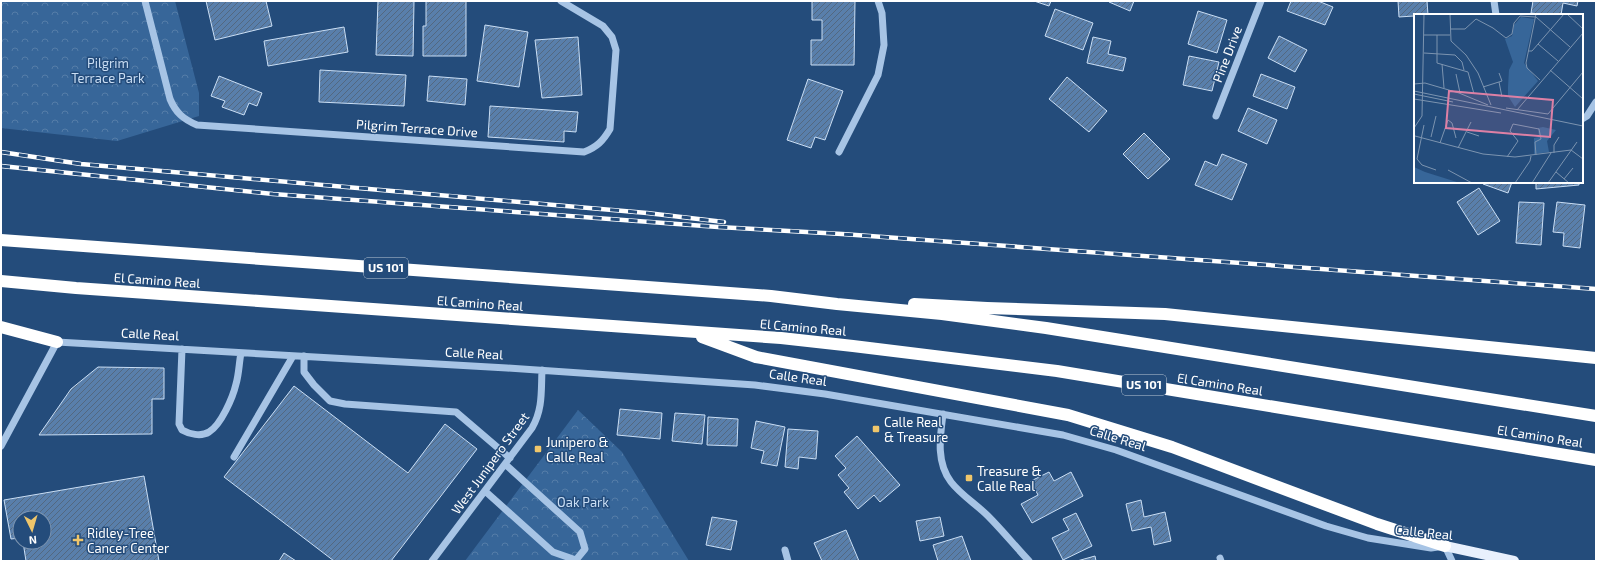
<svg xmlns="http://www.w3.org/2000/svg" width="1597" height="562" font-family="'Exo 2',sans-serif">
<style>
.park{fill:url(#park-crowns)}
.building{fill:url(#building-hatch);stroke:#cadef4}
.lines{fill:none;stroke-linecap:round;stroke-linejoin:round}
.minor{stroke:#a7c4e5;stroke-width:7}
.major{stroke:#e8f0fd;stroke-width:10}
.highway{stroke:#fff;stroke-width:12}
.rail-casing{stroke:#fff;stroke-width:4.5}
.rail{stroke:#244c7b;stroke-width:3;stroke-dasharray:9;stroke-linecap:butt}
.poi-dot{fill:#efc66b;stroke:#244c7b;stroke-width:1.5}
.labels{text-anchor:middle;stroke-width:3;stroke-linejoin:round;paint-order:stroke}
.shield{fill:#244c7b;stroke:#bdc9d7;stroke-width:1}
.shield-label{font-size:12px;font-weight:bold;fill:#fff}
.street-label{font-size:13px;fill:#fff;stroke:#244c7b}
.park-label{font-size:13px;fill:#cadef4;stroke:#244c7b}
.poi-label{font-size:13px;fill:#fff;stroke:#244c7b;text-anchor:start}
.inset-road{fill:none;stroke:#7c94b0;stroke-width:1}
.view{fill:#dd80a5;fill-opacity:0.15;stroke:#dd80a5;stroke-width:2}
.inset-edge{fill:none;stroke:#fff;stroke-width:2}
</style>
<defs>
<pattern id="park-crowns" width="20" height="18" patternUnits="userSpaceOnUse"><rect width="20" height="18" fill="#376699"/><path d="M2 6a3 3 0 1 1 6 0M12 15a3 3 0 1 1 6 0" fill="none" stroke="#557da8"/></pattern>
<pattern id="building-hatch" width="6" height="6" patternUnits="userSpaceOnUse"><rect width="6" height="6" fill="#597fab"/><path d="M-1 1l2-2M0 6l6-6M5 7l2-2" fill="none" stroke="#536880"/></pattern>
</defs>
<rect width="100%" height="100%" fill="#244c7b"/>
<!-- park -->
<path class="park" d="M1,1H175L199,93V116L117,141L1,128Z
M578,410L622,452L689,561H465Z"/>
<!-- building -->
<path class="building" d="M206,1H266L272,26L215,40Z
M378,1H414L413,56L376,55Z
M426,1H466V56H423V26H426Z
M812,1H855L854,65H811V40H822V20H812Z
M1034,1H1051L1049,6Z
M1110,1H1134L1130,11L1109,2Z
M1291,1H1318L1333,7L1325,25L1287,11Z
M1398,1H1429H1427L1428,15L1399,17Z
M1533,1H1578L1577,6L1563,3L1561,15H1544L1531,13Z
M1055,9L1093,23L1083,50L1045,36Z
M1198,11L1227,20L1217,53L1188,44Z
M485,25L528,32L519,87L477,81Z
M344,27L348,52L268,66L264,41Z
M1279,36L1307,50L1295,72L1268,58Z
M578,37L582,95L542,98L535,40Z
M1093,37L1111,41L1108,54L1126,58L1123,71L1087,63Z
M1189,56L1219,62L1212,91L1183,85Z
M320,70L406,75L404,106L319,102Z
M1261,74L1295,87L1287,109L1253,96Z
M219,76L262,93L257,106L249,103L244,115L222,107L225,101L211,96Z
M429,76L467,79L465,105L427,101Z
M1067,77L1107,111L1089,132L1049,99Z
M808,79L843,91L825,140L815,137L811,148L787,140Z
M490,106L578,112L576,132L564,131V142L488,137Z
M1248,108L1277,120L1267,144L1238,131Z
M1144,133L1170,159L1148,179L1123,154Z
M1222,154L1247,164L1232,200L1195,185L1205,161L1217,166Z
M1484,182H1512L1508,193L1483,184Z
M1536,182H1579V185L1536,189Z
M1479,188L1500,221L1478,235L1457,202Z
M1519,202L1544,203L1541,245L1516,243Z
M1557,202L1585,205L1580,248L1563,246L1564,233L1553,232Z
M98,367L164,368V399H152V434L39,435L71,389Z
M294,386L408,473L445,424L477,449L391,561H334L224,477Z
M620,409L662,413L660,439L617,435Z
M675,413L705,415L702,444L672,441Z
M708,417L738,419L737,446L707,445Z
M756,421L785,427L777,466L761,463L764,451L751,448Z
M788,429L818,431L816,459L799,457L798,469L785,467Z
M857,436L900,485L880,502L874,495L858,509L844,492L849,488L838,475L846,468L835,456Z
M1049,472L1054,481L1071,472L1083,496L1032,523L1021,504L1038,495L1031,481Z
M144,476L159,561H26L23,542H44V518H20V538L11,539L4,500Z
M1141,500L1144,517L1165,512L1171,541L1154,545L1151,527L1132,531L1126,504Z
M1076,513L1092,546L1063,560L1052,538L1069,530L1063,519Z
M712,517L737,521L731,550L706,545Z
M940,517L944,536L920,541L916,521Z
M846,530L859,561H822L814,543Z
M962,536L971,561H938L933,545Z
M284,553L296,561H279Z
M1095,556L1096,561H1077Z"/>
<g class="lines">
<!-- minor -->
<path class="minor" d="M145,1L170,99C176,113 183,119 197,125L584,152C597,147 603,141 610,129L616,50L612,37L603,26L561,1
M1494,1L1496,15
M1216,116L1261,1
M1582,119L1587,116L1596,102
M839,152L878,75L884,45L882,13L878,1
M182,349L179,424L182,430C189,434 201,437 209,432C221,425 233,397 236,384C239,374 239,363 241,353
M304,356V372L314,385L330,401L345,404L456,412L510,458
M943,414C940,437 936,462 951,482C961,495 976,504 988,516C1002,530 1015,546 1029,561
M1,446L57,342L507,368L755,385L825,394L1063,435L1116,450L1326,526L1368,538L1431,548L1445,546L1452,561
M234,457L293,356
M485,491L553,552L576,560L585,549L580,532L505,464
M785,550L788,561
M1220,558L1221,561
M432,561L532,428C543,409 541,391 542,370"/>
<!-- major -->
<path class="major" d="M1445,546L1514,561"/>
<!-- highway -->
<path class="highway" d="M1,240L771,296L837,304L942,314L1046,328L1596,416
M1,281L76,288L781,338L853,346L1057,371L1596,460
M914,304L987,308L1165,314L1596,358
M1,327L57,342
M702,337L756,357L1068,415L1172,447L1377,524L1445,546"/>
<!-- rail casing -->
<g class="rail-casing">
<path id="rail" d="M1,152L81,164L647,213L724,222
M1,166L273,194L718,227L842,234L1596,289"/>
</g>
<!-- rail -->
<use href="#rail" class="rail"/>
</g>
<!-- markers -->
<g class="poi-dot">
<rect x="872" y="425" width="8" height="8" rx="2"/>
<rect x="534" y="445" width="8" height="8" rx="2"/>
<rect x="965" y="474" width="8" height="8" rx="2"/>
<path d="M76 534h4v4h4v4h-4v4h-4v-4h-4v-4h4z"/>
</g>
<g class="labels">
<!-- shield labels -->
<g class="shield">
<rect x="364" y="258" width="44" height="20" rx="3"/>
<rect x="1122" y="375" width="44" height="20" rx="3"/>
</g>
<g class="shield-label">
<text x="386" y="272">US 101</text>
<text x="1144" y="389">US 101</text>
</g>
<!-- street labels -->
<g class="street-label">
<text transform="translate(1227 54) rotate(-69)" y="5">Pine Drive</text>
<text transform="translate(417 128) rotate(4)" y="5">Pilgrim Terrace Drive</text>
<text transform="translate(157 280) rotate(4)" y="5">El Camino Real</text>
<text transform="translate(480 303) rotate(4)" y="5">El Camino Real</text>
<text transform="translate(803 327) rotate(5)" y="5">El Camino Real</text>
<text transform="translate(150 334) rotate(3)" y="5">Calle Real</text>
<text transform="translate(474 353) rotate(3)" y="5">Calle Real</text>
<text transform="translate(798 377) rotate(8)" y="5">Calle Real</text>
<text transform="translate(1220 384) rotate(9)" y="5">El Camino Real</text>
<text transform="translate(1540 436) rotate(9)" y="5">El Camino Real</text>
<text transform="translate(1118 438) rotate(17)" y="5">Calle Real</text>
<text transform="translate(490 463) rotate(-54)" y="5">West Junipero Street</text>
<text transform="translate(1424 532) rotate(6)" y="5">Calle Real</text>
</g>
<!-- park labels -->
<g class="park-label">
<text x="108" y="68">Pilgrim<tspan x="108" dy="15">Terrace Park</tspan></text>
<text x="583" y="507">Oak Park</text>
</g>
<!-- poi labels -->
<g class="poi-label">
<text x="884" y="427">Calle Real<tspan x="884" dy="15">&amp; Treasure</tspan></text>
<text x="546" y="447">Junipero &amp;<tspan x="546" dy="15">Calle Real</tspan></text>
<text x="977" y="476">Treasure &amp;<tspan x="977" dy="15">Calle Real</tspan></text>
<text x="87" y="538">Ridley-Tree<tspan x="87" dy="15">Cancer Center</tspan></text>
</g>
</g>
<!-- overview -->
<g transform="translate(1414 14)">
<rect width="169" height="169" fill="#244c7b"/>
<path d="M0,153L11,158L46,169H0Z" fill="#376699"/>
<path d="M107,3L120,5L110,49L124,67L101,93L94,82V73L95,56L99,48L91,25L98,22L100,11ZM129,113L142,116L133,127L135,138L120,140V124L125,123L124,114Z" fill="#376699"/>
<path class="inset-road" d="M36,0L37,27L52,41L64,59L77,91M122,0L112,49L113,54L126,66M153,0L169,15M62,5L79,14L92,24L98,20L100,9L106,2L122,3L156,33M36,15H51L62,5M10,21H36M23,21V49L54,58L60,80M124,30L144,47M114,37H118L150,0M10,39L41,41L48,48L50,56M28,50L30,74M136,56L169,85M42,60L46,79M85,68L88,83M0,70L11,69L45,79M69,73L88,67L85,59M0,77L169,112M45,79L74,91M0,80L39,88M0,85L87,99M92,94L134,100L169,58M103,96L169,19M10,111L3,145L8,151L22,156M0,114L8,102L10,0M53,118L65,122M1,122L69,140L101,143L157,136L169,145M17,123L22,102M26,129L34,106L38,109L42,124M44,134L57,108M140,139V131L145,123M93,143L104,127L96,117L99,110L125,115L127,125L121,128L122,141M34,156L58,169M142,158L155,169M150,165L159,154M101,169L116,147L117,142M118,169L137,139M134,169L163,128"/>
<path class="view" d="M35,77L139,86L136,123L32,114Z"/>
<rect width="169" height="169" class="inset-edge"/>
</g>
<!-- border -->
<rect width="1597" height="562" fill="none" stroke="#ffffff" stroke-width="4"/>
<!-- north arrow -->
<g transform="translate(32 530) rotate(175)"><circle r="19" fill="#244c7b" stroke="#7c94b0"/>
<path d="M0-3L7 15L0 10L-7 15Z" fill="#efc66b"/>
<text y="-6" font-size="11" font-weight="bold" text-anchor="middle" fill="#ffffff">N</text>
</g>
</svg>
